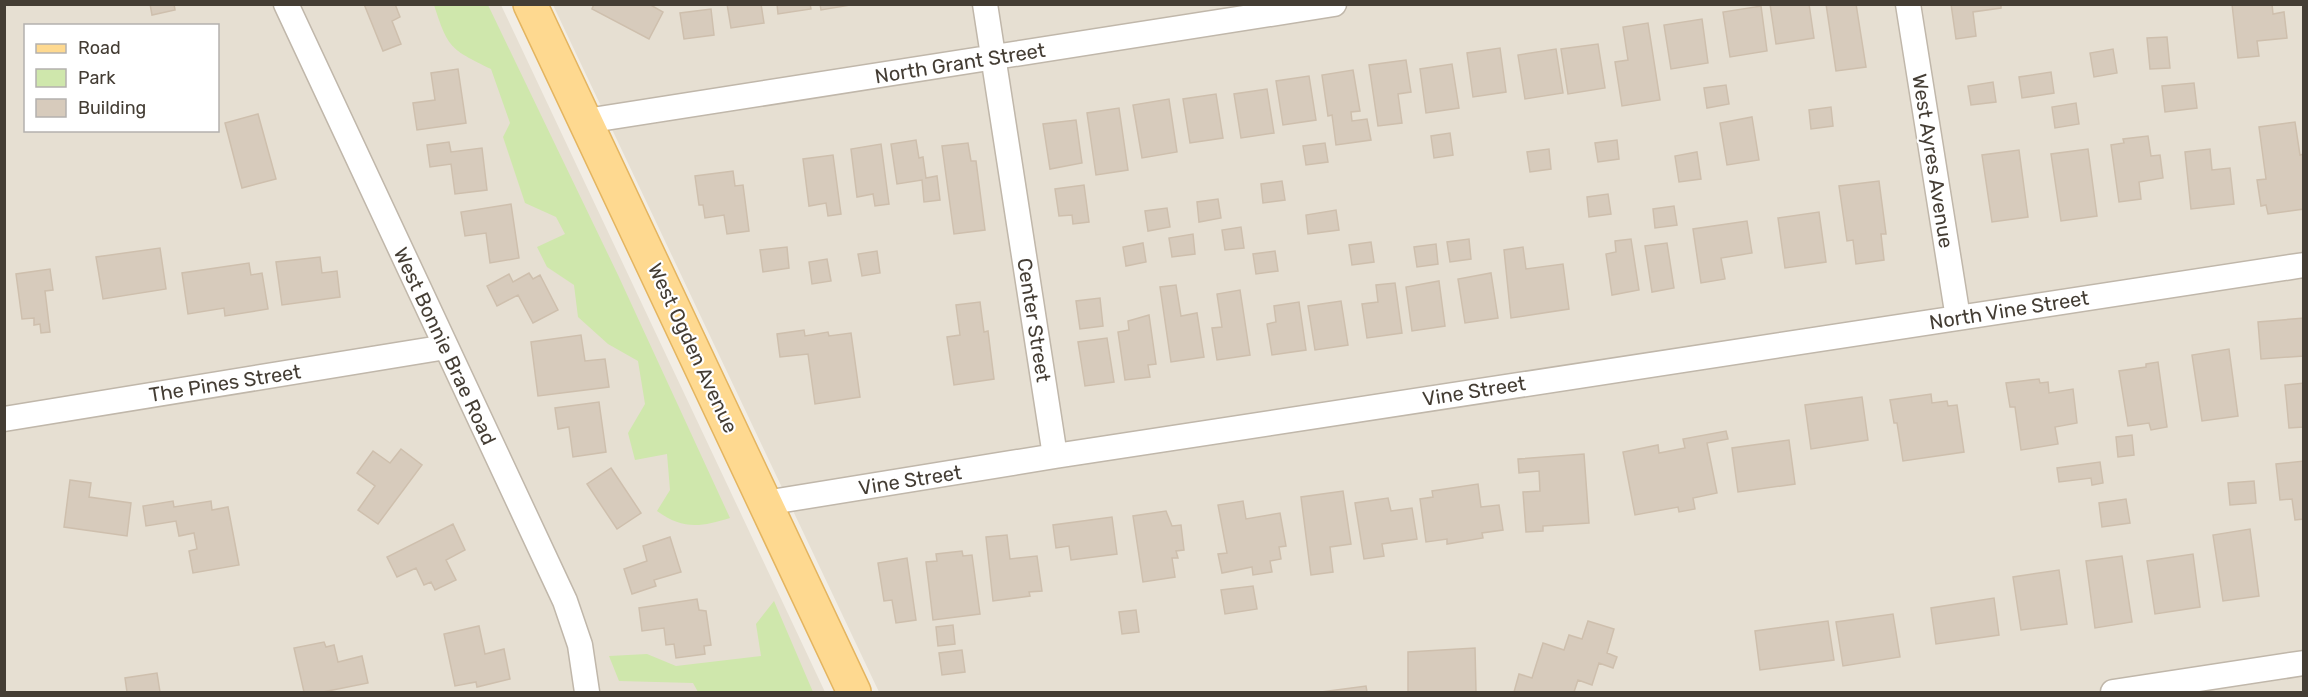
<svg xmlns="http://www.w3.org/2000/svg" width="2308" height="697" font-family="Rubik,sans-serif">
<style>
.residential{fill:#e6dfd2;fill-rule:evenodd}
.green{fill:#cfe7ac}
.building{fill:#d7cbbc;stroke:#cebfad;stroke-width:1.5}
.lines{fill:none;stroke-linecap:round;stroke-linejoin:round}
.street-casing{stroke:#c0b7aa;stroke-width:27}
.primary-casing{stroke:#e4b560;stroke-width:36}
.street{stroke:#fff;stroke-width:24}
.primary{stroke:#fed990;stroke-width:33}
.labels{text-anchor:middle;stroke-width:4.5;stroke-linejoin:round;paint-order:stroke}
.street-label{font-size:20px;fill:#443d34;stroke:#fff}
</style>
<rect width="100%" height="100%" fill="#f2ede4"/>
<!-- residential -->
<path class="residential" d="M4,5H501L825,692H5ZM26,26H218V130H26Z
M553,5H2303V692H879Z"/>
<!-- green -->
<path class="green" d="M434,5H488L618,275L730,518C701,527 683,530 657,511L670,490L667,454L635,460L628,433L645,404L638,361L608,344L578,317L574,285L547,267L537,247L565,234L556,217L525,203L503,137L510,123L491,69C450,49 448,48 434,5Z
M774,601L813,692H698L693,683L619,681L609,656L647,654L676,666L761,656L756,624Z"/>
<!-- building -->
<path class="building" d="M150,4H174L175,10L152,15Z
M364,4H395L400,17L392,21L401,44L383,51Z
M594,4H649L663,12L649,39L592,9Z
M727,4H761L764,23L731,28Z
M777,4H810L811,9L778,14Z
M820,4H856L821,10Z
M1770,4H1809L1814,38L1776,44Z
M1826,4H1856L1866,67L1836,71Z
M1951,4H2001V8L1973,12L1976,36L1956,39Z
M2232,4H2272L2273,14L2284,12L2287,38L2257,41L2259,56L2238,58Z
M1761,6L1767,51L1730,57L1723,12Z
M711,9L714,35L684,39L680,13Z
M1702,19L1708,63L1671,69L1664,25Z
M1648,23L1660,100L1622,106L1615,62L1628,60L1623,27Z
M2167,37L2170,68L2150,69L2147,38Z
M1598,44L1605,88L1568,94L1561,49Z
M1500,48L1506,92L1473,97L1467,53Z
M1556,49L1563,93L1525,99L1518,55Z
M2113,49L2117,73L2094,77L2090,53Z
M1406,60L1411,92L1398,94L1402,123L1378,126L1369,65Z
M1452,64L1459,108L1426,113L1420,69Z
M458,69L466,123L417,130L413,103L435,100L431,73Z
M1353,70L1360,111L1351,112L1352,121L1367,119L1371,140L1336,145L1332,115L1328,116L1322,75Z
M2051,72L2054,93L2022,98L2019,77Z
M1309,76L1316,120L1283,125L1276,81Z
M1993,82L1996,102L1971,105L1968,86Z
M2194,83L2197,108L2165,112L2162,86Z
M1726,85L1729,104L1707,108L1704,88Z
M1267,89L1274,133L1241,138L1234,94Z
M1216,94L1223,138L1190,143L1183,99Z
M1169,99L1177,152L1142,158L1133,105Z
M2076,103L2079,124L2055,128L2052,107Z
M1831,107L1833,126L1811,129L1809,110Z
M1119,108L1128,170L1096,175L1087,113Z
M258,114L276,179L242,188L225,123Z
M1752,117L1759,160L1727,165L1720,123Z
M1076,120L1082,163L1050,169L1043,124Z
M2295,122L2300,155L2304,154V209L2268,214L2266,205L2261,206L2257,180L2266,179L2259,127Z
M1450,133L1453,155L1434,158L1431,136Z
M2148,136L2151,156L2160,155L2163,178L2139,182L2141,199L2119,202L2111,145L2124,143L2123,139Z
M916,140L919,158L923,157L926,178L937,176L940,200L924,202L922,180L897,184L891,144Z
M1617,140L1619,159L1598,162L1595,143Z
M449,142L451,152L482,148L487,190L455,194L451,164L430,167L427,145Z
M968,143L971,161H976L985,230L954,234L942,146Z
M1325,143L1328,162L1306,165L1303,146Z
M881,144L889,204L875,206L873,194L857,197L851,149Z
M1549,149L1551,169L1530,172L1527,152Z
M2088,149L2097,216L2061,221L2051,154Z
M2210,149L2212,170L2230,168L2234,204L2191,209L2185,152Z
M2019,150L2028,217L1992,222L1982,155Z
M1697,152L1701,179L1679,182L1675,156Z
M833,155L841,214L828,216L826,203L809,206L803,159Z
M733,171L735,186L743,185L749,231L727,234L724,215L705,218L703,205H699L695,176Z
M1282,181L1285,200L1263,203L1261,184Z
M1879,181L1886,234H1881L1884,260L1856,264L1853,240L1847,241L1839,186Z
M1084,185L1089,222L1073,224L1072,215L1059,216L1055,189Z
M1608,194L1611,214L1589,217L1587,197Z
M1218,199L1221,218L1199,222L1197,202Z
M511,204L519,258L490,263L486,233L465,236L461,212Z
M1674,206L1677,225L1655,228L1653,209Z
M1167,208L1170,227L1148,231L1145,211Z
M1336,210L1339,230L1308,234L1306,215Z
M1819,212L1826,262L1785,268L1778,218Z
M1747,221L1752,253L1721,258L1725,279L1701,283L1693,229Z
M1241,227L1244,248L1225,250L1222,230Z
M1193,234L1195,254L1172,257L1169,238Z
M1469,239L1471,259L1450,262L1447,242Z
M1631,239L1639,290L1612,295L1606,254L1616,252L1615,241Z
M1371,242L1374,262L1352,265L1349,245Z
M1143,243L1146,262L1126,266L1123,247Z
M1667,243L1674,288L1652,292L1645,246Z
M1436,244L1438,264L1417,267L1414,247Z
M787,247L789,268L763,272L760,250Z
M1523,247L1526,269L1563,264L1569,309L1511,318L1504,250Z
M160,248L166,289L103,299L96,257Z
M877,251L880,273L862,276L858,254Z
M1275,251L1278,271L1256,274L1253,254Z
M320,257L322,273L337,271L340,297L282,305L276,262Z
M827,259L831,281L812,284L809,262Z
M249,263L251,275L262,273L268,309L225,316L224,308L188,314L182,273Z
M50,269L53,290L45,291L50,332L41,333L40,324L34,325V318L22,319L16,274Z
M529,273L533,279L540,275L558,310L533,323L518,295L497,306L487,286L509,274L513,282Z
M1491,273L1498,318L1465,323L1458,279Z
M1439,281L1445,326L1412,331L1406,287Z
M1395,283L1402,333L1367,338L1362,304L1378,302L1376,285Z
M1176,285L1181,316L1197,313L1204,357L1171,362L1160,287Z
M1240,290L1250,355L1217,360L1212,328L1222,327L1217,294Z
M1100,298L1103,326L1080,329L1076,301Z
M1341,301L1348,345L1315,350L1308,306Z
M980,302L984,332L988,331L994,379L954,385L947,337L960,335L956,305Z
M1299,302L1306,350L1272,355L1267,324L1276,322L1274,306Z
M1149,315L1156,364L1148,365L1150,377L1125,380L1118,332L1129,330L1128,321Z
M2304,318V356L2261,359L2258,322Z
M804,330L805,336L828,332L829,336L851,333L860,397L815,404L808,354L780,357L777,334Z
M581,335L585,361L605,359L609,387L538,396L531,342Z
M1107,338L1114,382L1085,386L1078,342Z
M2229,349L2238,416L2202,421L2192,355Z
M2158,362L2167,427L2151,430L2149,423L2128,426L2119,371L2146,367V364Z
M2039,379L2040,383L2048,382L2049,393L2073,389L2077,423L2055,427L2058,444L2021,450L2015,407H2010L2006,383Z
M2304,383V427L2289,428L2285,385Z
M1931,394L1932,403L1947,401L1948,406L1957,405L1964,452L1903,461L1897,423H1894L1890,400Z
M1862,397L1868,440L1811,449L1805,405Z
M599,402L606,452L573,457L569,427L558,429L555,408Z
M1726,431L1728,439L1707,443L1717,493L1693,498L1695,509L1679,512L1678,507L1635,515L1623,452L1658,445L1659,453L1685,448L1683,439Z
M2132,435L2134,455L2118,457L2116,437Z
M1789,440L1795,484L1738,492L1732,448Z
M401,449L422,465L378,524L358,510L375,486L357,473L373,451L390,463Z
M1584,454L1589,523L1543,526V531L1526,532L1523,492L1540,491L1539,471L1519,473L1518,459Z
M2304,461V519L2295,520L2292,499L2280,500L2276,464Z
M2100,462L2103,483L2092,485L2091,478L2059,482L2057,468Z
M611,468L641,513L617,529L587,484Z
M70,480L91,483L89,497L131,503L127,536L64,527Z
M2254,481L2256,503L2230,505L2228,483Z
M1478,484L1481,507L1499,505L1503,530L1482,533L1483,538L1447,544V539L1426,542L1420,499L1433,497L1432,491Z
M1343,491L1351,544L1330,547L1333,572L1311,575L1301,497Z
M1388,498L1391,511L1412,508L1417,539L1382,544L1384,556L1364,559L1355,503Z
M2126,499L2130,523L2102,527L2099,503Z
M173,501L174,507L211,501L212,510L228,507L239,565L193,573L189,551L197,549L194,533L179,536L176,521L146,526L143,506Z
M1243,501L1246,519L1280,513L1286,546L1279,547L1281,559L1270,561L1272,572L1253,575L1252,567L1222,573L1218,554L1227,553L1218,505Z
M1166,511L1172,526L1181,525L1184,550L1176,551L1178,558H1172L1175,577L1143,582L1133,516Z
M1112,517L1117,554L1071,560L1069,546L1056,548L1053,525Z
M453,524L465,550L446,560L456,580L435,590L431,582L424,585L416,568L397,577L387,557Z
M2250,529L2259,596L2223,601L2213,535Z
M1007,535L1010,559L1037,556L1042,591L1029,592L1030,596L993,601L986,537Z
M670,537L681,572L654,580L656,586L632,594L624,569L647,561L643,546Z
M962,551L963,556L972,555L980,614L933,620L926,562L937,561L936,554Z
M2193,554L2200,607L2155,614L2147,561Z
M2122,556L2132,622L2095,628L2086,561Z
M907,558L916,620L896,623L892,600L884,601L878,563Z
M2059,570L2067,624L2021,630L2013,577Z
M1253,586L1257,609L1225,614L1221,590Z
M1994,598L1999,635L1936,644L1931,608Z
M697,599L699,610L706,611L711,645L704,646L705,654L676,658L674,644L666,645L664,628L642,631L639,608Z
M1136,610L1139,632L1122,634L1119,612Z
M1893,614L1900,657L1843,666L1836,622Z
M1588,621L1614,629L1607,653L1617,657L1613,668L1599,663L1592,685L1578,680L1574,692H1514L1519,674L1532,678L1543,643L1564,650L1569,635L1582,639Z
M1828,621L1834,660L1760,670L1755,631Z
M953,625L955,644L938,646L936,627Z
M479,626L485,654L504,649L510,679L477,687L476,682L455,686L444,634Z
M324,642L326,647L334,645L338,662L362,656L368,683L323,692H304L294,648Z
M1475,648L1476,692H1408V652Z
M962,650L965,672L942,675L939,653Z
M157,673L160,692H127L125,678Z
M1366,686L1367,692H1321Z"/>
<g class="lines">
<!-- street casing -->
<g class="street-casing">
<path id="street" d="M286,4L565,601L580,645L587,692
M985,4L1055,456L2304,265
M1908,4L1958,318
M586,121L1334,4
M4,419L446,347
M765,503L1055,456
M2113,692L2304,663"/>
</g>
<!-- primary casing -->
<g class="primary-casing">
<path id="primary" d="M530,4L854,692"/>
</g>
<!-- street -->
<use href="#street" class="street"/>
<!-- primary -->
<use href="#primary" class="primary"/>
</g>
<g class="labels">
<!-- street labels -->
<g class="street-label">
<text transform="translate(960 63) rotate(-9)" y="7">North Grant Street</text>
<text transform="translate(1933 161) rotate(81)" y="7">West Ayres Avenue</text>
<text transform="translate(2009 310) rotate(-9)" y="7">North Vine Street</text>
<text transform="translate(1034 320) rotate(81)" y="7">Center Street</text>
<text transform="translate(445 346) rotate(65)" y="7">West Bonnie Brae Road</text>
<text transform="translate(693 348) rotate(65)" y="7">West Ogden Avenue</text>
<text transform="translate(225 383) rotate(-9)" y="7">The Pines Street</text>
<text transform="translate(1474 391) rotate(-9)" y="7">Vine Street</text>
<text transform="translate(910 480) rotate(-9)" y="7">Vine Street</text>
</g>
</g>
<!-- border -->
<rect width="2308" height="697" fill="none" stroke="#443d34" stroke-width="12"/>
<!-- legend -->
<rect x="24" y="24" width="195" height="108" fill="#ffffff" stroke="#b4b1ae" stroke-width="1.5"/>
<rect x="36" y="44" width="30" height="9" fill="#fed990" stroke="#b4b1ae" stroke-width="1.5"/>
<text x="78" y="54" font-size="18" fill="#443d34">Road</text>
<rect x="36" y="69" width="30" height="18" fill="#cfe7ac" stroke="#b4b1ae" stroke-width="1.5"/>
<text x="78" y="84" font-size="18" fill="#443d34">Park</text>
<rect x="36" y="99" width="30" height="18" fill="#d7cbbc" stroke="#b4b1ae" stroke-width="1.5"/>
<text x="78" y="114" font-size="18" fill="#443d34">Building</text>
</svg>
